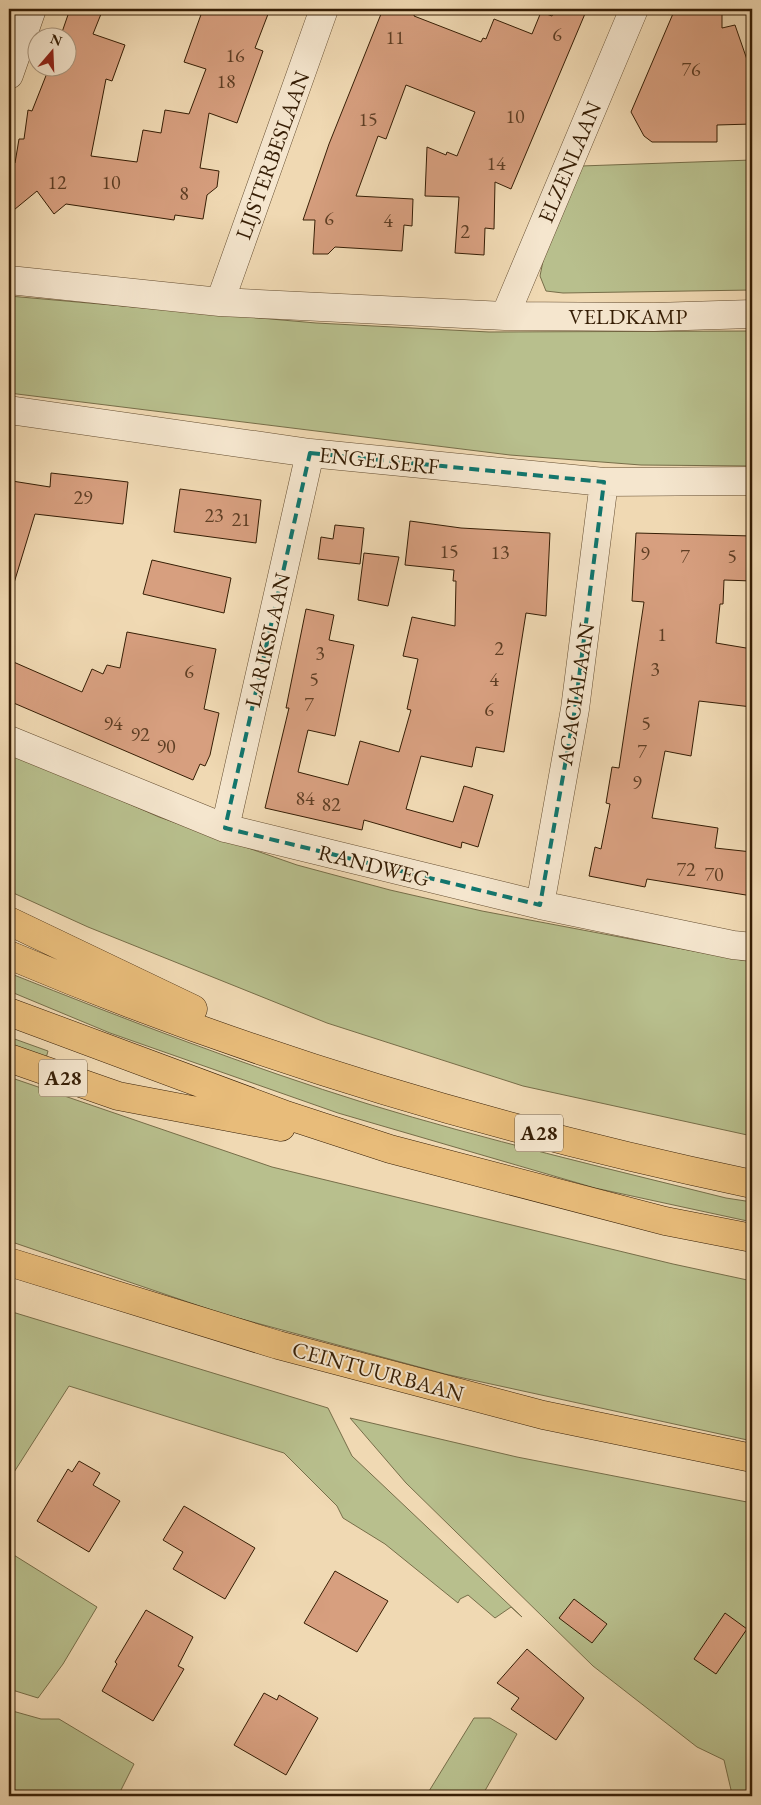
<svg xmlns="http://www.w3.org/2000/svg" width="761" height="1805" font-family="'EB Garamond',serif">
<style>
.green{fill:#b8bf8d;stroke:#776e49}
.building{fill:#d79f7f;stroke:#361e05}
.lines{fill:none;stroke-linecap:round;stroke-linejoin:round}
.minor-casing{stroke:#644d30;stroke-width:29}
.major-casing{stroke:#361e05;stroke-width:29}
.highway-casing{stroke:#361e05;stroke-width:29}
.minor{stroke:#f5e6ce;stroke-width:28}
.major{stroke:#e8bc7a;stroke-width:28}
.highway{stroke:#e8bc7a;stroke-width:28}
.marked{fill:none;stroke:#0f766e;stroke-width:4;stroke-dasharray:10 6;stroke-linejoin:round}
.labels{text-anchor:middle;stroke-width:4;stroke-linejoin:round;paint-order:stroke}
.number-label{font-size:20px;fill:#5e3e24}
.shield{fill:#f5e6ce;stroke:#6f5a41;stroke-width:1}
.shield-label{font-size:21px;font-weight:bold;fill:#361e05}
.street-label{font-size:22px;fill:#361e05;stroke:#f5e6ce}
</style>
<rect width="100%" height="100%" fill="#f0d9b3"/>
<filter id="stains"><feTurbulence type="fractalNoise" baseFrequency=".004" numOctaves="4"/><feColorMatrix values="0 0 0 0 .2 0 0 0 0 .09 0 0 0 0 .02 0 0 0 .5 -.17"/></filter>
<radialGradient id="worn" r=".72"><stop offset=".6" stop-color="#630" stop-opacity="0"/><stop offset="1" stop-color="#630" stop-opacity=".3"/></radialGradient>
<!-- green -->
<path class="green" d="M752,160V290L563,293L546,291L540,276L544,256L581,166Z
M9,296L316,323L489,332L752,331V466L641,465L510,455L9,393Z
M9,751L159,817L297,865L390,890L482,911L752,962V1136L523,1086L327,1023L88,927L9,891Z
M9,973C127,1020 246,1066 368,1104C486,1140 606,1168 726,1198L752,1202V1222L595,1188L338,1113L110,1033L9,991Z
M9,1037L48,1051L45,1062L9,1049Z
M9,1077L272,1167L673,1264L752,1281V1441L445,1374L223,1314L9,1241Z
M9,1311L328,1408L352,1456L522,1617L511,1607L495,1618L468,1595L460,1599L458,1603L385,1544L343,1518L337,1506L284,1453L69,1386L9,1480V1371L13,1366L9,1364Z
M350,1418L517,1457L752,1503V1796L732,1794L724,1760L697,1747L593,1666L406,1483Z
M9,1552L97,1607L63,1664L38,1698L9,1689Z
M9,1710L41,1719H59L134,1764L118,1796H9Z
M474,1718H490L517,1734L482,1796H426Z"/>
<!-- building -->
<path class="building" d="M70,9H103L93,34L125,45L112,81L106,79L91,156L137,162L143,130L161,133L165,110L189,114L206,69L184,62L203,9H270L255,48L263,51L237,123L209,113L200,168L219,171L217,187L207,195L203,219L175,215L174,220L66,204L54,214L37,191L9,214V194L13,163H15L19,139H24L28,110L32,111L49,68H68V38H60Z
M383,9H416L414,16L481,42L483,38L486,39L494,19L532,34L541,12L552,16L555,9H587L511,189L495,182L494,229L485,228L484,255L455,253L459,197L425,196L427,147L446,155L447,152L457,156L475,112L406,85L386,139L378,136L356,196L413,199L412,226L404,225L402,251L335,247L328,254H313L315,220H303L329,144Z
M675,9H722V28L735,25L752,74V124L717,125V142H652L644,136L631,112Z
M51,473L128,482L123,524L35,514L14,583L9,582V504L12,481L50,487Z
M180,489L261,500L256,543L174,532Z
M410,521L461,528L550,533L546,616L526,613L504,752L476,747L472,767L421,756L406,809L453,822L464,786L493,795L478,847L462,842L461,848L364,820L362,830L265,808L289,708H286L306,609L334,615L329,640L354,645L335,736L308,730L298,772L348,785L360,741L399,752L411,710L407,709L418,659L403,656L412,617L455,626L456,581H453L454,570L405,565Z
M335,525L364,528L360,564L318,559L321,537L333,539Z
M636,533L752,536V581L724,580L723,604H720L716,643L752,649V707L699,701L691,756L665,751L652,818L718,828L715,848L752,852V896L647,879L645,887L589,876L595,847L601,849L610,804L606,803L612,767L619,768L644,602L632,601Z
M364,553L399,557L388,606L358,600Z
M152,560L231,578L224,613L143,594Z
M127,632L216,649L204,709L219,713L210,755L205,766L200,764L193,780L9,701V660L82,692L92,669L103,674L107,665L120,668Z
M79,1461L100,1473L93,1485L120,1501L89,1552L37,1521L68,1469L72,1472Z
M184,1506L255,1548L225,1599L173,1569L183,1552L163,1540Z
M335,1571L388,1601L357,1652L304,1623Z
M574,1599L607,1624L592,1643L559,1618Z
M146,1610L193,1637L178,1666L184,1669L153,1721L102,1691L117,1664L115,1662Z
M725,1613L747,1629L716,1674L694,1659Z
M527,1649L584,1698L556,1740L511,1709L519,1698L497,1683Z
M264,1693L277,1700L279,1695L318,1718L286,1775L234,1745Z"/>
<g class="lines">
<!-- minor casing -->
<g class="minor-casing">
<path id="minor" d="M9,75L32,9
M9,280L220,302L505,316L654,317L752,314
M220,302L324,9
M505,316L634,9
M9,410L310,453L604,482L752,481
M9,740L225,828L540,905L733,945L752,947
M225,828L310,453
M540,905L575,709L604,482"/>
</g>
<!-- major casing -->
<g class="major-casing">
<path id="major" d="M9,1262L278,1345L543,1415L752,1458"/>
</g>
<!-- highway casing -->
<g class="highway-casing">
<path id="highway" d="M9,921L193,1009
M9,955C248,1056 498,1131 752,1184
M9,1012L286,1115L390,1149L665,1221L752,1238
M9,1058L118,1096L281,1127"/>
</g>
<!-- minor -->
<use href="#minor" class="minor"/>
<!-- major -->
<use href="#major" class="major"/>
<!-- highway -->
<use href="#highway" class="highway"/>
</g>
<!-- marked area -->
<path class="marked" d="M310,453L604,482L575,709L540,905L225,828Z"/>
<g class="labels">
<!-- number labels -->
<g class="number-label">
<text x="557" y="41">6</text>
<text x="395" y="44">11</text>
<text x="235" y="62">16</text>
<text x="691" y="76">76</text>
<text x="226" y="88">18</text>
<text x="515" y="123">10</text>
<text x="368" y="126">15</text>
<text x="496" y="170">14</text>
<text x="57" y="189">12</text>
<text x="111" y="189">10</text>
<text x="184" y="200">8</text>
<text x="329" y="225">6</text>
<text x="388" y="227">4</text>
<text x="465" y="238">2</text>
<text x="83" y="504">29</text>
<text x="214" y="522">23</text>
<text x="241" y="526">21</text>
<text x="449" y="558">15</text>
<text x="500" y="559">13</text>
<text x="645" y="560">9</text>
<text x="685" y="563">7</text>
<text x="732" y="563">5</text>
<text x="662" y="641">1</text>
<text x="499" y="655">2</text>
<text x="320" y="660">3</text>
<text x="655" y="676">3</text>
<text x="189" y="678">6</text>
<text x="314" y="686">5</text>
<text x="494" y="686">4</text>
<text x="309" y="711">7</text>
<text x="489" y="716">6</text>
<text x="113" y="730">94</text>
<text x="646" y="730">5</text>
<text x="140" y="741">92</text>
<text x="166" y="753">90</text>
<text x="642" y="758">7</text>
<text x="637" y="789">9</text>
<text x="305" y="805">84</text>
<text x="331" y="811">82</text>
<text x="686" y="876">72</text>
<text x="714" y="881">70</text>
</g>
<!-- shield labels -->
<g class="shield">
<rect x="39" y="1059.5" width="48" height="37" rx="4"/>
<rect x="515" y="1114.5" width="48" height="37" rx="4"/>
</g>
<g class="shield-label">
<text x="63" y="1085">A28</text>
<text x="539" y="1140">A28</text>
</g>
<!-- street labels -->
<g class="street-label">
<text transform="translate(272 155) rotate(-70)" y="8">LIJSTERBESLAAN</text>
<text transform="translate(569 162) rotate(-67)" y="8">ELZENLAAN</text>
<text x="628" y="324">VELDKAMP</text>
<text transform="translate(379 460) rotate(6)" y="8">ENGELSERF</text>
<text transform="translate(267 640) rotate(-77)" y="8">LARIKSLAAN</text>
<text transform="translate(575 694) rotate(-81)" y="8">ACACIALAAN</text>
<text transform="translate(374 865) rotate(14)" y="8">RANDWEG</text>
<text transform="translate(378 1371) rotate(15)" y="8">CEINTUURBAAN</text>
</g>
</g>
<!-- margin -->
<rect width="761" height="1805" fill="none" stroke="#f0d9b3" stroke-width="30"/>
<rect x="10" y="10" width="741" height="1785" fill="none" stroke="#361e05" stroke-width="2.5"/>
<rect x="15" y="15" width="731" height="1775" fill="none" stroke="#361e05"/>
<!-- north arrow -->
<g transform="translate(52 52) rotate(19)"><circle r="24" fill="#f5e6ce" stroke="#a9967e"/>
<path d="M0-4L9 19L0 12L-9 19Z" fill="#8f2418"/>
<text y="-8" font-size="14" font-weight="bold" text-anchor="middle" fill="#361e05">N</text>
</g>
<rect width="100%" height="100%" filter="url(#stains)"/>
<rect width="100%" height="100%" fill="url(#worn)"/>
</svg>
